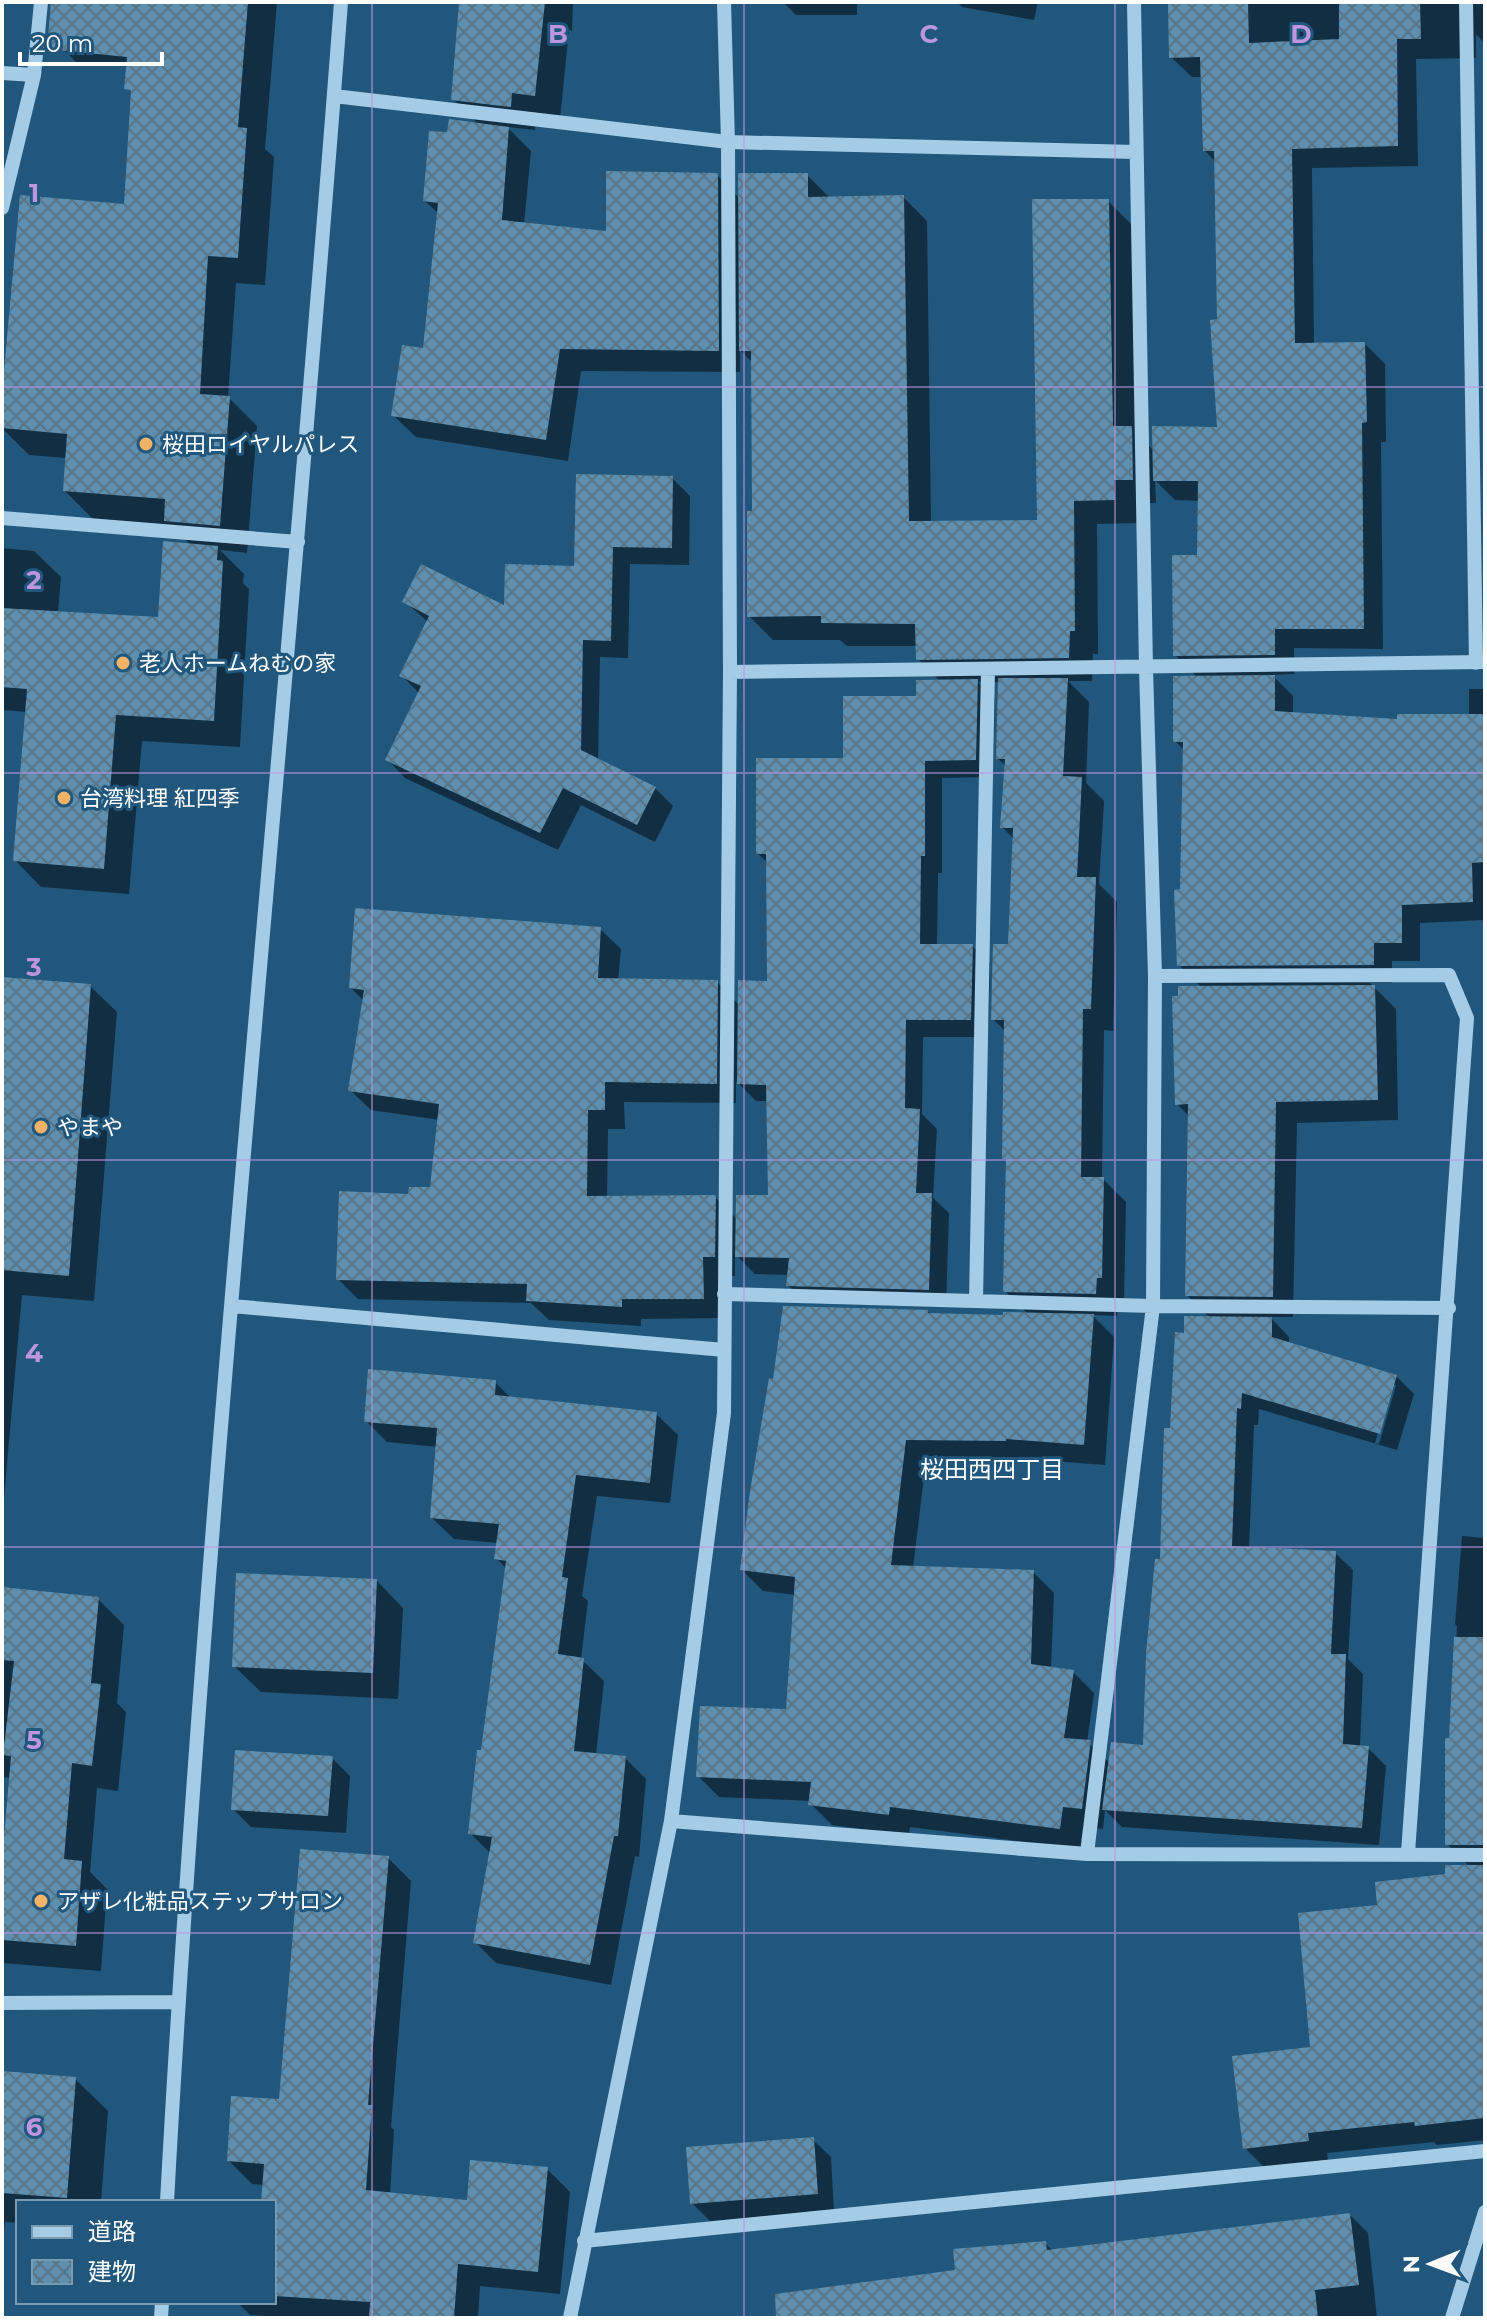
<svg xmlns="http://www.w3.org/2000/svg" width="1487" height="2320" font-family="Montserrat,'Noto Sans JP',sans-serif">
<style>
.shadow{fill:#0007;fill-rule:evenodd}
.building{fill:url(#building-cross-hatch)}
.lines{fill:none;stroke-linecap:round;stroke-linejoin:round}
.minor{stroke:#a5cce6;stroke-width:14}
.grid{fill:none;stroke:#bd96df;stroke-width:2;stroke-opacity:0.55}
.poi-dot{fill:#f2b366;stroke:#21577c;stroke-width:3}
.labels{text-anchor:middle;stroke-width:6;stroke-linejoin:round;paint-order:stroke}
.poi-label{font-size:22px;fill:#fff;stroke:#21577c;text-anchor:start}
.neighbourhood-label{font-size:24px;fill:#fff;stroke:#21577c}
.grid-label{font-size:26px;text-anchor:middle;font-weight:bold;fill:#bd96df;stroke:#21577c;stroke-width:6;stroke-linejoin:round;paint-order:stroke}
</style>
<defs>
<pattern id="building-cross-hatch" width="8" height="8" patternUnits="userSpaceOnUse" patternTransform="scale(2)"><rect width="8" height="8" fill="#5e8faf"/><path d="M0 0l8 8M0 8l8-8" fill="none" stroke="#577487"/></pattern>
</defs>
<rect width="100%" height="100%" fill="#21577c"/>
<!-- shadow -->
<path class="shadow" d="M53,2H277L265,149L274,157L265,285L236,283L228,397L257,426L247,553L220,550L244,574L243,583L249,589L240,747L142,741L129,894L41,887L15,860L28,712L2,710V548L34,551L61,577L58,613L160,619L191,545L170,525L93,519L65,491L67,458L29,455L2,428V418L201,70L78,64L50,36Z
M461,2H573L572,31L569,30L560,119L536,117L535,130L507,127L531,151L524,224L607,233L717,175L740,199L807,175L831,199L903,197L927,221L931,523L1039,522L1108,201L1132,225L1136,433L1154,451L1219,429L1216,162L1205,151L1203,77H1192L1171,57L1170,2H1485V44L1476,34V58L1416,59L1418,166L1312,168L1314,345L1365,344L1385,364L1386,442H1381L1383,649L1294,648V674L1272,675L1293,696V714L1399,722L1469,716V689H1485V920L1420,923V961H1392V983H1370L1396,1009L1398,1120L1297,1123L1293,1317H1270L1289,1337V1344L1396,1376L1414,1394L1397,1450L1259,1409L1258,1425H1254L1249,1549L1335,1553L1353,1570L1348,1659L1363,1674L1360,1747L1368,1748L1386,1766L1379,1845L1122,1827L1105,1810L1103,1829L1083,1827L1080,1849L910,1827L909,1835L832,1825L811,1804V1801L719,1797L698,1776L788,1711L796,1595L763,1591L742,1570L928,1312L931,1315L1005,1317L1029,1315L1005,1291L1008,1162L1004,1158L1006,1032L993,1019L1010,946L1014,839L1002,827L1006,766L998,759L1000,682H978L995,699L993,777L942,778V873H938L937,946H972L990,963L988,1037H923L922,1114L937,1129L933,1198L949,1213L946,1307L805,1303L788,1285L789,1275L755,1274L735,1254V1276H723V1318L641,1319V1326L549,1320L531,1303L358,1299L338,1279L410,1196L432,1190L440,1120L371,1110L350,1090L364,1001L351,988L600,929L621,949L618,981L717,982L739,1005L769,983L768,863L758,854L845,759L940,681L918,659V646H847L840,640H773L749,616L754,513L753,363L740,350V372L581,371L568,461L416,437L393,415L425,350L439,214L425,201L449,134L479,125L453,99ZM1155,480L1175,500L1199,501V557L1175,655L1198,678L1175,741L1185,751L1179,965L1202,988L1177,1104L1190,1117L1187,1295L1210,1318L1186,1335L1172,1430L1144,1747L1110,1763L1087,1742L1094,1693L1073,1672L1051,1669L1054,1593L1033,1572L913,1568L926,1460L1026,1462V1459L1105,1465L1114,1337L1092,1315L1117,1316L1119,1300H1124L1126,1202L1102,1178L1104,1030L1113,1031L1117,902L1099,884L1104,801L1086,783L1089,702L1068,681H1092L1093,654H1098L1097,524L1138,523L1137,503H1156ZM736,1081L756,1101H768L770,1197L738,1220L715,1197L607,1198L608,1129H625L624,1102L736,1103ZM1392,1385H1396L1379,1444L1375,1443Z
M783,2H857V15H796Z
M957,2H1038L1034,20L962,7Z
M672,478L690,496L689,565L630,564L628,658L600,657L598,761L655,788L673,806L655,842L581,805L558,850L405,778L388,760L419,693L401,675L428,622L404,601L506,608L576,568Z
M2,979L90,986L117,1012L94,1301L22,1295L2,1520Z
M495,1382L512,1399L656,1414L678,1435L670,1503L597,1496L582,1596L588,1601L581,1659L604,1681L596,1755L625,1758L646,1779L639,1857L635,1856L611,1985L496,1963L475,1942L491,1854L470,1833L507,1569L496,1558L498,1543L454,1539L432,1518L438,1447L387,1442L366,1421Z
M1462,1536L1485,1538V2140L1437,2145L1434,2142L1327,2153L1328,2161L1266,2169L1245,2148L1313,2049L1379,1907L1470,1867L1447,1844L1457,1626L1455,1624Z
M377,1581L403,1608L398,1699L261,1692L234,1666Z
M2,1589L98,1599L124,1625L117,1703L126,1712L118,1791L97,1788L90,1872L107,1889L101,1971L2,1963V1857H4L11,1778L2,1777Z
M332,1758L350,1776L346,1833L251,1827L233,1809Z
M388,1858L411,1881L391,2127L394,2130L390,2195L469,2202L547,2169L570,2192L560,2294L480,2286L478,2318H297L250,2315L237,2302H274V2202H263L264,2185L252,2184L229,2161L281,2102Z
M2,2074L75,2079L108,2111L101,2202H18V2223L5,2222L2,2250Z
M813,2140L831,2157L834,2211L710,2221L692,2203Z
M1350,2215L1368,2233L1377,2318H833L957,2272L1045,2243L1053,2251Z"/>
<!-- building -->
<path class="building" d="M51,2H248L238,127L247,128L238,258L208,256L200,394L230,396L220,526L164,521L165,499L63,491L67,434L2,428V393L20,195L124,204L131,90L124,89L127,57L47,49Z
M459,2H545L535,96L512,93L511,107L451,100Z
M1168,2H1248L1249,43L1339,39V2H1420L1421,39H1397L1398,146L1292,149L1295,343L1365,342L1367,422L1362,423L1364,629H1275V655L1173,656L1172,555H1197L1198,481H1153L1152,426L1217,427L1210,320L1217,319L1214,151H1203L1200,57L1169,58Z
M449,119L509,127L502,220L606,231V171L718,173L719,351L560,349L546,440L391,416L402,345L423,348L438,203L423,201L429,131L447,132Z
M738,173H808V197L904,195L909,521L1037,520L1032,199H1109L1113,426H1132L1133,480H1114L1115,500L1074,501L1075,631H1070L1069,658L916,660L915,624L821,623V616L747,617V511H752L751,351H739Z
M576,474L673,476L672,548L613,547L611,641L583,640L581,750L656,787L637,825L563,788L540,833L385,760L421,686L399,676L429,616L402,602L421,564L504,605L505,564L574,566Z
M163,541L218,546L217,560L223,561L214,721L116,715L104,869L13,861L27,689L2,687V608L158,617Z
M1275,675V711L1397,719V714H1485V862L1472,863L1473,902L1402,905V943H1374V965L1177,966L1174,890L1180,889L1183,742H1173V676Z
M998,678H1068L1063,776L1082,777L1077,877H1096L1091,1009H1083L1081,1177H1104L1102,1278H1097L1096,1294L1003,1292L1006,1159H1002L1004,1020H991L993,944H1008L1013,828H1000L1005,759H996Z
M978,679L976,760L925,761V856H921L920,944H973L971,1020H906L905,1108L920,1109L916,1193H932L929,1290L786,1286L789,1258L735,1257L736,1195H768L766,1085L737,1084L738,980L767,981L766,854H756V758H843V696H916V680Z
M355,908L601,927L598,978L718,980L717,1084L605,1082V1110H588L587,1196L716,1195L715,1257H703L704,1299H622V1307L526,1301L527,1284L336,1280L339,1191L408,1194L409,1187H430L439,1104L348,1091L364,990L349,988Z
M2,977L91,984L69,1276L2,1270Z
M1375,985L1378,1100L1276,1102L1273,1297L1185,1296L1188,1104L1175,1105L1172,996H1178V986Z
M783,1306L928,1310V1313L1003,1315V1312L1094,1314L1084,1445L1006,1439V1441L906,1440L891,1565L1034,1570L1031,1664L1074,1670L1064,1738L1091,1740L1082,1809L1063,1807L1060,1829L890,1807L889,1815L808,1805L811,1782L696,1777L700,1706L786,1709L795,1577L740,1570L750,1491L769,1378L773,1379Z
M1184,1316L1272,1317V1337L1397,1375L1380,1434L1242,1393L1241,1409L1237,1408L1232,1546L1336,1551L1331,1654H1346L1343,1744L1369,1746L1362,1828L1102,1810L1111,1742L1143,1745L1146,1653L1155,1559H1160L1164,1428H1170L1175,1332L1184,1333Z
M368,1369L496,1380L495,1395L657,1412L650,1483L576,1475L562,1577L568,1578L558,1654L584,1658L574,1751L626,1756L618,1836H614L590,1965L473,1943L492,1837L468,1834L477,1750H481L506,1561L494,1559L499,1524L430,1518L437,1428L364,1422Z
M236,1573L377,1579L373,1673L232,1667Z
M2,1587L99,1597L91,1683L101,1684L92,1766L72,1763L64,1859L82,1861L76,1946L2,1940V1861L11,1756L3,1755L14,1661L2,1660Z
M1454,1637H1485V1845H1445V1738H1449Z
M235,1750L333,1756L328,1816L231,1810Z
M300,1849L389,1856L368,2105H372L366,2190L467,2200L470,2160L548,2167L538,2272L458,2264L454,2318H369L370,2302L274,2296V2202H261L264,2164L227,2161L231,2096L279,2099Z
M1445,1865H1485V2118L1415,2126L1414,2122L1308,2133L1309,2141L1243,2149L1232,2056L1310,2047L1298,1913L1377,1905L1375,1882L1445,1874Z
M2,2071L76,2077L67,2198L2,2193Z
M814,2137L818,2194L690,2204L686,2147Z
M1350,2213L1359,2285L1315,2290L1318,2318H776L775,2294L955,2270L953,2249L1046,2241L1047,2250Z"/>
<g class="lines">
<!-- minor -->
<path class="minor" d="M1466,2L1476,663
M2,73L34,75
M334,96L728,142L1136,152
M2,208L34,75L41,2
M2,518L298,542
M730,672L1485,662
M1155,976L1449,975L1467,1018L1408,1853
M724,1294L1153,1306L1449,1308
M976,1301L988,669
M232,1306L724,1350
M671,1821L1087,1854L1485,1855
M1087,1854L1153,1306L1155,976L1146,668L1134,2
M2,2003L178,2002
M167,2202C207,1467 286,735 341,2
M584,2241L1485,2151
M161,2318L162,2302
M570,2318L671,1821L724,1413L730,672L728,142L724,2
M1452,2318L1485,2212"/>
</g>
<!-- grid -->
<path class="grid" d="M372,2V2318M744,2V2318M1115,2V2318M2,387H1485M2,773H1485M2,1160H1485M2,1547H1485M2,1933H1485"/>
<!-- markers -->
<g class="poi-dot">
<circle cx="146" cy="444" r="8"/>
<circle cx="123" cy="663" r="8"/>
<circle cx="64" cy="798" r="8"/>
<circle cx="41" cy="1127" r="8"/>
<circle cx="41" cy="1901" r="8"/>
</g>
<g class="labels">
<!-- poi labels -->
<g class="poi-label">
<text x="162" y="452">桜田ロイヤルパレス</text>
<text x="139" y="671">老人ホームねむの家</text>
<text x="80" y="806">台湾料理 紅四季</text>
<text x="57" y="1135">やまや</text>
<text x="57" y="1909">アザレ化粧品ステップサロン</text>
</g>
<!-- neighbourhood labels -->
<g class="neighbourhood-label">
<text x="992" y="1478">桜田西四丁目</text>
</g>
</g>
<g class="grid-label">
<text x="558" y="43">B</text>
<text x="929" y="43">C</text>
<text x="1301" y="43">D</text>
<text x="34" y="202">1</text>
<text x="34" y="589">2</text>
<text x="34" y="976">3</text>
<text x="34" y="1362">4</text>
<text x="34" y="1749">5</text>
<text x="34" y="2136">6</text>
</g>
<!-- border -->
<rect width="1487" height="2320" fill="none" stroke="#ffffff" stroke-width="8"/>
<!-- legend -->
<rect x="16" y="2200" width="260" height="104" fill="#21577c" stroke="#7a9ab0" stroke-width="2"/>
<rect x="32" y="2226" width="40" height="12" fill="#a5cce6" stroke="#7a9ab0" stroke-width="2"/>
<text x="88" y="2240" font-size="24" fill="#ffffff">道路</text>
<rect x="32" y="2260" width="40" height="24" fill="url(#building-cross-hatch)" stroke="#7a9ab0" stroke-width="2"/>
<text x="88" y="2280" font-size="24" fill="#ffffff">建物</text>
<!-- north arrow -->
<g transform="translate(1431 2264) rotate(269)" stroke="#21577c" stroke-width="6" paint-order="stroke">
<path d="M0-6L14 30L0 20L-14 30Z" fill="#ffffff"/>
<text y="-12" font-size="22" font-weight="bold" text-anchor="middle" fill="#ffffff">N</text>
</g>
<!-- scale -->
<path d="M20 52v12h142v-12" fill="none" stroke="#ffffff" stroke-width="4"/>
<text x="32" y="52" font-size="24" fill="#ffffff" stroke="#21577c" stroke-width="6" paint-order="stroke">20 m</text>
</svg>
